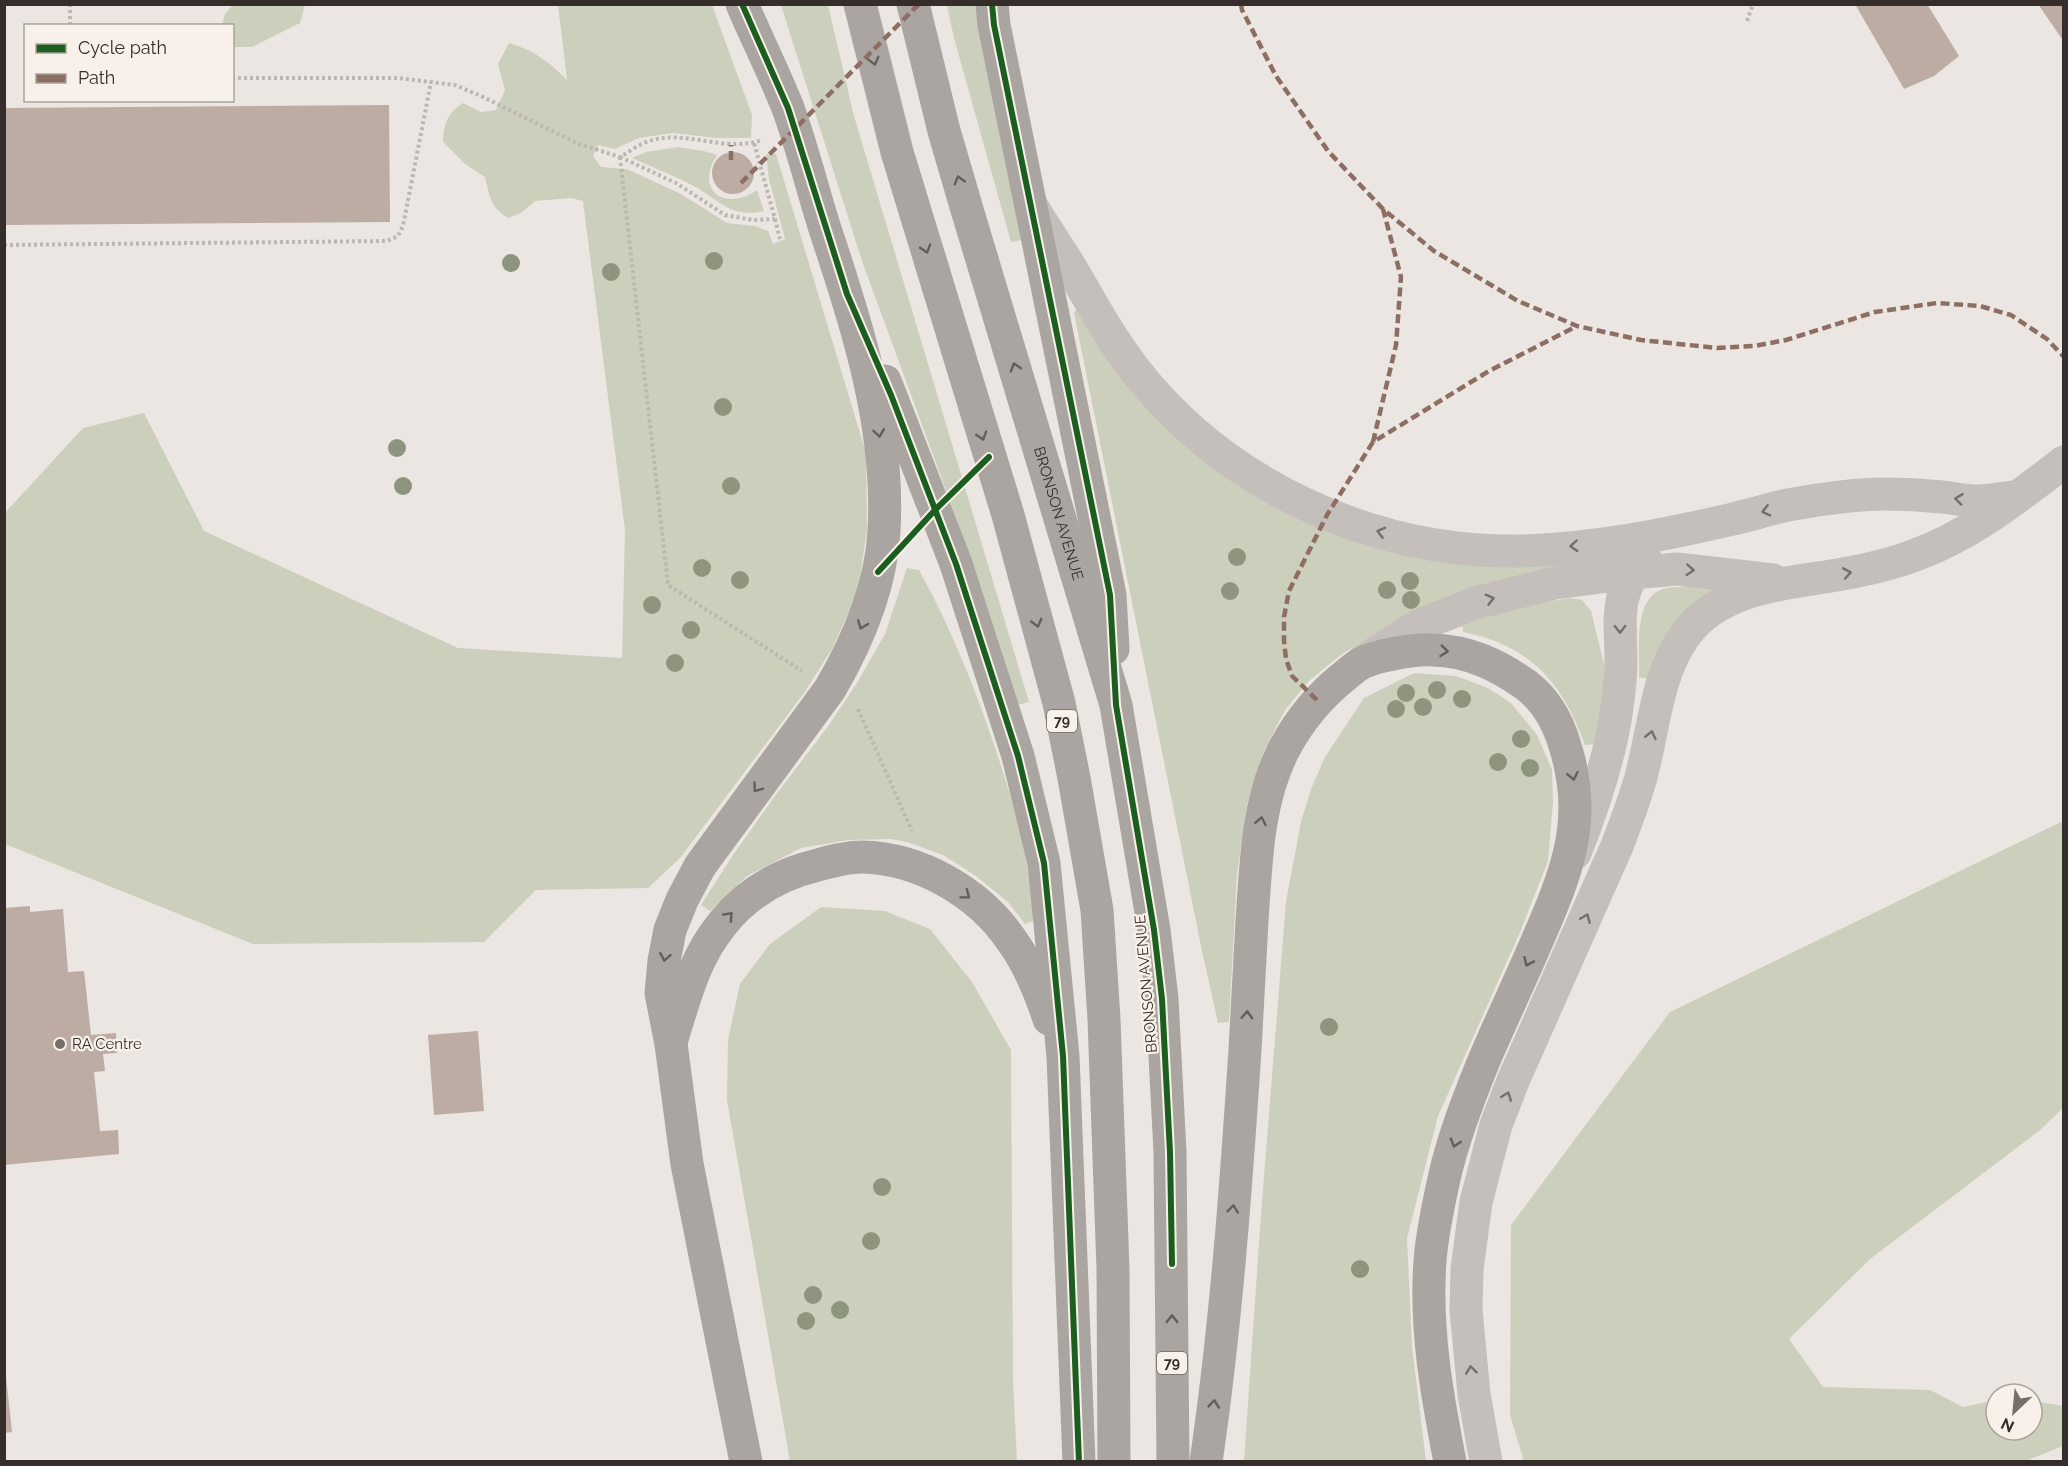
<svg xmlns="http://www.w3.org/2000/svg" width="2068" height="1466" font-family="Raleway,sans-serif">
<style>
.green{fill:#cccfbc}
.building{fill:#bdaca4}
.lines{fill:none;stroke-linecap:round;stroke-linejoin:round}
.path{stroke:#bdb7b2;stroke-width:4;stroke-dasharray:3 3;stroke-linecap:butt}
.minor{stroke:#c4bfba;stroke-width:33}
.highway{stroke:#aaa5a0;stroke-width:33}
.quiet{stroke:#8d6e63;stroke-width:4.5;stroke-dasharray:9 4.5;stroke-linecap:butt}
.cycleway-casing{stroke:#f8f1e9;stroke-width:10}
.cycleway{stroke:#1b5e20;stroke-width:6}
.tree{fill:#8f947f}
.oneway{stroke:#645d59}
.oneway2{stroke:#756f6a}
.poi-dot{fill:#756e69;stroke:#f8f1e9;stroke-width:2}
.labels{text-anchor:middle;stroke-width:4.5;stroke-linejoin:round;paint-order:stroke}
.shield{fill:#f8f1e9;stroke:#706863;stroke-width:1.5}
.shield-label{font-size:14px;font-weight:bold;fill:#352d29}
.street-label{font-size:15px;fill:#352d29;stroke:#f8f1e9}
.poi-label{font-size:15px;fill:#352d29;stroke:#f8f1e9;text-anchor:start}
</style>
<rect width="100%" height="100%" fill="#ebe6e1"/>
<!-- green -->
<path class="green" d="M233,5V4L305,5L300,23L252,47H233L232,26L222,25L225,14Z
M558,5H712L752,115L751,138H716L673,133L639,138L615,149L598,145L593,156L601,167L627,169L681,194L727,223L755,226L768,231L773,244L785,239L769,179L766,154H776L866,453L867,529L858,592L832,649L804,693L680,858L648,888L536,890L484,942L253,944L5,844L4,514L83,428L144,413L204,531L458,648L622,658L625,530L583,201L571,198L535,201L521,213L508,218C490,207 490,197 485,177L465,164L443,142C444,123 447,114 463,103L481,112L496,110L505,90L498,64L509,43C535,51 548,61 567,80Z
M781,5H828L854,116L1029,702L1017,705L999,643L940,474L862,261Z
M947,5H981L1022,240L1011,242L954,38Z
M678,147L704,151L717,155C694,191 726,212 757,190L764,211C731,219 718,199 692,185C672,175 652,167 632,158L646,152Z
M1076,310L1298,515L1602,558L1392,625L1342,654L1310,680L1285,710L1263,753L1247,805L1237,874L1229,1022L1218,1023L1201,946L1074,313Z
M907,568L919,570C961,646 991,729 1015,812C1025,847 1030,884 1038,919L1025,924L1008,902L976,876L943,855L907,842L891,839L848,840L801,848L747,876L710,911L701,905L733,855L775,796L829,725L857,683L885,634Z
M1697,586L1711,589L1712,593L1651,680L1639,677C1640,653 1633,602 1660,590C1670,586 1686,587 1697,586Z
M1570,598L1582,600L1591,611L1604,664L1605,689L1597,744L1585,745C1562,682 1531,646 1463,632L1462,623L1516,607Z
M1414,673L1456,676L1488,688L1511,703L1537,735L1552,770L1553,802L1548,861L1521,930L1438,1116L1407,1238L1412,1347L1426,1461H1244L1261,1214L1286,902L1301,822L1311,789L1325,757L1364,698Z
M2063,821V1108L2039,1131L1870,1259L1789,1339L1823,1387L1930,1390L1963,1407L1996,1400V1430H2032V1401L2063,1406V1446L2023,1462L1524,1461L1510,1415L1511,1225L1670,1012Z
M821,907L885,911L930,929L972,982L1011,1050L1013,1383L1017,1461H790L727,1100L728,1040L740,984L770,944Z"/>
<!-- building -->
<path class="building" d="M1855,4H1927L1959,56L1934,76L1904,89Z
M2038,4H2064V42Z
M389,105L390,222L4,225V108Z
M712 173a21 21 0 1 1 42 0a21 21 0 1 1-42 0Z
M30,906V912L63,909L68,972L84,971L91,1035L116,1033L117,1053L103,1054L105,1071L94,1072L100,1131L118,1130L119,1154L4,1165V908Z
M478,1031L484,1111L434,1115L428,1035Z
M6,1377L12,1432L4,1433V1378Z"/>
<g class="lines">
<!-- path -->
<path class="path" d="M70,4V26
M1747,21L1753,4
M232,78H398L455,85L481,96L579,144L620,157C629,152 639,144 649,141C686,129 723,153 762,140
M620,157L668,585L802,671
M620,157L676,183L725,215L753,220L775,219L754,143
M775,219L780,239
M4,245L387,241L398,236L403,226L431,82
M858,709L912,831"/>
<!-- minor -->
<path class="minor" d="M1031,205C1045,228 1060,250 1074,273C1093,306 1111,339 1135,370C1225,485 1372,553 1518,551C1590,550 1664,535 1733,519C1751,515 1769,509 1788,505C1816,500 1856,494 1885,494C1903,494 1923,495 1942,497C1953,498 1964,501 1976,501C1989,501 2002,498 2015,497
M1363,661L1417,626L1476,603L1555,583L1632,573L1677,569L1773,580
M1575,853C1592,810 1607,767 1615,721C1618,701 1621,682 1621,662C1621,619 1613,594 1645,558
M1486,1462L1474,1394L1466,1310L1467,1269L1476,1202L1496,1125L1513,1081L1617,846C1626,822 1636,797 1642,773C1654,727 1657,673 1686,634C1717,591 1777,584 1825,577C1857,572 1888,566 1918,554C1972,534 2018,497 2064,462"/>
<!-- highway -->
<g class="highway">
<path d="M742,4C757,39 774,73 788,108C802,147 812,187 824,226C857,324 890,427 884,531C881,588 858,641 830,689L700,866L682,900L670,930L664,961L661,993L671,1044L687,1164L746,1462"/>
<path d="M860,4L897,152L1008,515L1059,703L1074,778L1097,910L1104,1019L1113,1269L1114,1462"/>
<path id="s1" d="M913,4L944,131L968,213L1116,705L1154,930L1162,999L1170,1152L1173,1462"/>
<path d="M992,4L994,25L1110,595L1113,649"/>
<path d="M885,381L956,564L1018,756L1044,863L1063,1056L1079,1462"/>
<path d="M672,1039C685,997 694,958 723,923C747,893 780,874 818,865C832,861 848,857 862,857C920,858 980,893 1012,941C1029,964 1040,992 1049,1019"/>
<path d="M1206,1462C1226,1325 1236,1187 1245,1050C1247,1007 1250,964 1252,921C1256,864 1257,803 1283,751C1299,720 1320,695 1347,674C1352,670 1356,666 1362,663C1377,655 1416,649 1433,650C1469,651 1498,665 1526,685C1546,700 1558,722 1565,746C1590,823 1564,879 1534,948C1518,985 1501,1021 1485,1058C1469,1097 1453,1138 1444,1179C1438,1206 1432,1234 1430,1261C1425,1329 1437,1395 1450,1462"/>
</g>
<!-- quiet -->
<path class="quiet" d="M1241,4L1242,10L1276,76L1328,151L1383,209L1434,251L1518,301L1577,326L1641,340L1717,348L1754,346L1786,340L1875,312L1937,303L1980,306L2011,315L2047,339L2064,357
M731,160V145
M741,183L919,4
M1373,442L1396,345L1401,277L1383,209
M1317,700L1292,676L1286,659L1284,641V617L1289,591L1327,515L1373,442L1489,371L1577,326"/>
<!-- cycleway casing -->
<g class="cycleway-casing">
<path id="cycleway" d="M742,4L788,108L847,294L891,395L956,564L1018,756L1044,863L1063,1056L1079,1462
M992,4L994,25L1110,595L1116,705L1154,930L1162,999L1170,1152L1172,1264
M878,572L935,510L989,457"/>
</g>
<!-- cycleway -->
<use href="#cycleway" class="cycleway"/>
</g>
<!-- trees -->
<g class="tree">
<circle cx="714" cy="261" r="9"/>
<circle cx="511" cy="263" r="9"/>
<circle cx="611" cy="272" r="9"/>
<circle cx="723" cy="407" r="9"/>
<circle cx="397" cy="448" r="9"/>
<circle cx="403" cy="486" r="9"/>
<circle cx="731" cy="486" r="9"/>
<circle cx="1237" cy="557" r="9"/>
<circle cx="702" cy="568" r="9"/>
<circle cx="740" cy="580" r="9"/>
<circle cx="1410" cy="581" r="9"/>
<circle cx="1387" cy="590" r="9"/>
<circle cx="1230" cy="591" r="9"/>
<circle cx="1411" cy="600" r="9"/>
<circle cx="652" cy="605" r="9"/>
<circle cx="691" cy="630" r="9"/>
<circle cx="675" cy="663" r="9"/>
<circle cx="1437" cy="690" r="9"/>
<circle cx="1406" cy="693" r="9"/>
<circle cx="1462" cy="699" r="9"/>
<circle cx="1423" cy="707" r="9"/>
<circle cx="1396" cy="709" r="9"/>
<circle cx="1521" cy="739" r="9"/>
<circle cx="1498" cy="762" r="9"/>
<circle cx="1530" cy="768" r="9"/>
<circle cx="1329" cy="1027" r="9"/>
<circle cx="882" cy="1187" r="9"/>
<circle cx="871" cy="1241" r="9"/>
<circle cx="1360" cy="1269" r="9"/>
<circle cx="813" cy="1295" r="9"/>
<circle cx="840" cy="1310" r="9"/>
<circle cx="806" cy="1321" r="9"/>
</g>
<!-- one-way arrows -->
<defs><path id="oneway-chevron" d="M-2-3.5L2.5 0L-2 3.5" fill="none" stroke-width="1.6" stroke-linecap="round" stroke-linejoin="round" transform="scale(1.5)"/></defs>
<g class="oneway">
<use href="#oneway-chevron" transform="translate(874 61) rotate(76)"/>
<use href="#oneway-chevron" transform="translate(959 180) rotate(-106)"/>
<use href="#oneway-chevron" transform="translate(926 249) rotate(73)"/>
<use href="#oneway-chevron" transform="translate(1015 367) rotate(-107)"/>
<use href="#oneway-chevron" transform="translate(879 433) rotate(82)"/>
<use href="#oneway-chevron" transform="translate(982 436) rotate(73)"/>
<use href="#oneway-chevron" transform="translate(1037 623) rotate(75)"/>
<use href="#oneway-chevron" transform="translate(862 625) rotate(111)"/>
<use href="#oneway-chevron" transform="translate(1444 651) rotate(6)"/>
<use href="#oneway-chevron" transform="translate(1573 776) rotate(79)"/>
<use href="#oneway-chevron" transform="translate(757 788) rotate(126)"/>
<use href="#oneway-chevron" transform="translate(1261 821) rotate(-79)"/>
<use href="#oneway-chevron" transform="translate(966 895) rotate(37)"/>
<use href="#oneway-chevron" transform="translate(729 916) rotate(-47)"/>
<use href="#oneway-chevron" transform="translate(665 957) rotate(100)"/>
<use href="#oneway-chevron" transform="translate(1528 962) rotate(114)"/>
<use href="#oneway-chevron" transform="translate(1247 1015) rotate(-87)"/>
<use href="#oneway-chevron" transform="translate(1455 1143) rotate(107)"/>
<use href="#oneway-chevron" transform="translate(1233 1209) rotate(-84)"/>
<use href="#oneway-chevron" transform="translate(1172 1319) rotate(-90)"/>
<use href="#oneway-chevron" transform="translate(1214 1404) rotate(-84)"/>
</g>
<g class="oneway2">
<use href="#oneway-chevron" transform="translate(1959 499) rotate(-173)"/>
<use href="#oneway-chevron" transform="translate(1766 511) rotate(166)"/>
<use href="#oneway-chevron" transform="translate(1381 532) rotate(-166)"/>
<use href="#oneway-chevron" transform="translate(1574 546) rotate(175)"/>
<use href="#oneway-chevron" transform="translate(1690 570) rotate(4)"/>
<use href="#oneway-chevron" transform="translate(1847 573) rotate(-10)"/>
<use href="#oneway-chevron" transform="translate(1490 599) rotate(-15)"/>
<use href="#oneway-chevron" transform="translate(1620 629) rotate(89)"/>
<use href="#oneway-chevron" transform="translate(1651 735) rotate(-77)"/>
<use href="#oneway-chevron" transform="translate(1586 918) rotate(-67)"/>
<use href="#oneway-chevron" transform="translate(1507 1096) rotate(-69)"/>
<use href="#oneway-chevron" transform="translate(1471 1370) rotate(-97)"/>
</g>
<!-- markers -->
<circle class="poi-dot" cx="60" cy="1044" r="6"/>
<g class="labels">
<!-- shield labels -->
<g class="shield">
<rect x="1047" y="710" width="30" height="22" rx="4.5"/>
<rect x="1157" y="1352" width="30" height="22" rx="4.5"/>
</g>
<g class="shield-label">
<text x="1062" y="726">79</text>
<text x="1172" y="1368">79</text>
</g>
<!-- street labels -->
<g class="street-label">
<text dy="5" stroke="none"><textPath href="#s1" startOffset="530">BRONSON AVENUE</textPath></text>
<text transform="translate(1146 984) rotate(-95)" y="5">BRONSON AVENUE</text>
</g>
<!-- poi labels -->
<g class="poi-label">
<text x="72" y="1049">RA Centre</text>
</g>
</g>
<!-- border -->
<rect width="2068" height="1466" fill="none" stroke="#352d29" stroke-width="12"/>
<!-- legend -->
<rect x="24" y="24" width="210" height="78" fill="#f8f1e9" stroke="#aaa39c" stroke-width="1.5"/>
<rect x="36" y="44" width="30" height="9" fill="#1b5e20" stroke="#aaa39c" stroke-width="1.5"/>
<text x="78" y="54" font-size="18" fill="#352d29">Cycle path</text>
<rect x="36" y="74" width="30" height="9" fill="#8d6e63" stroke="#aaa39c" stroke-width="1.5"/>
<text x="78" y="84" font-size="18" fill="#352d29">Path</text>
<!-- north arrow -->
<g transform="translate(2014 1412) rotate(206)"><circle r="28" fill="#f8f1e9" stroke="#aaa39c" stroke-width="1.5"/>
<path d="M0-4.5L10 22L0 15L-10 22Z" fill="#756e69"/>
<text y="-9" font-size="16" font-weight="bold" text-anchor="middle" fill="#352d29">N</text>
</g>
</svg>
